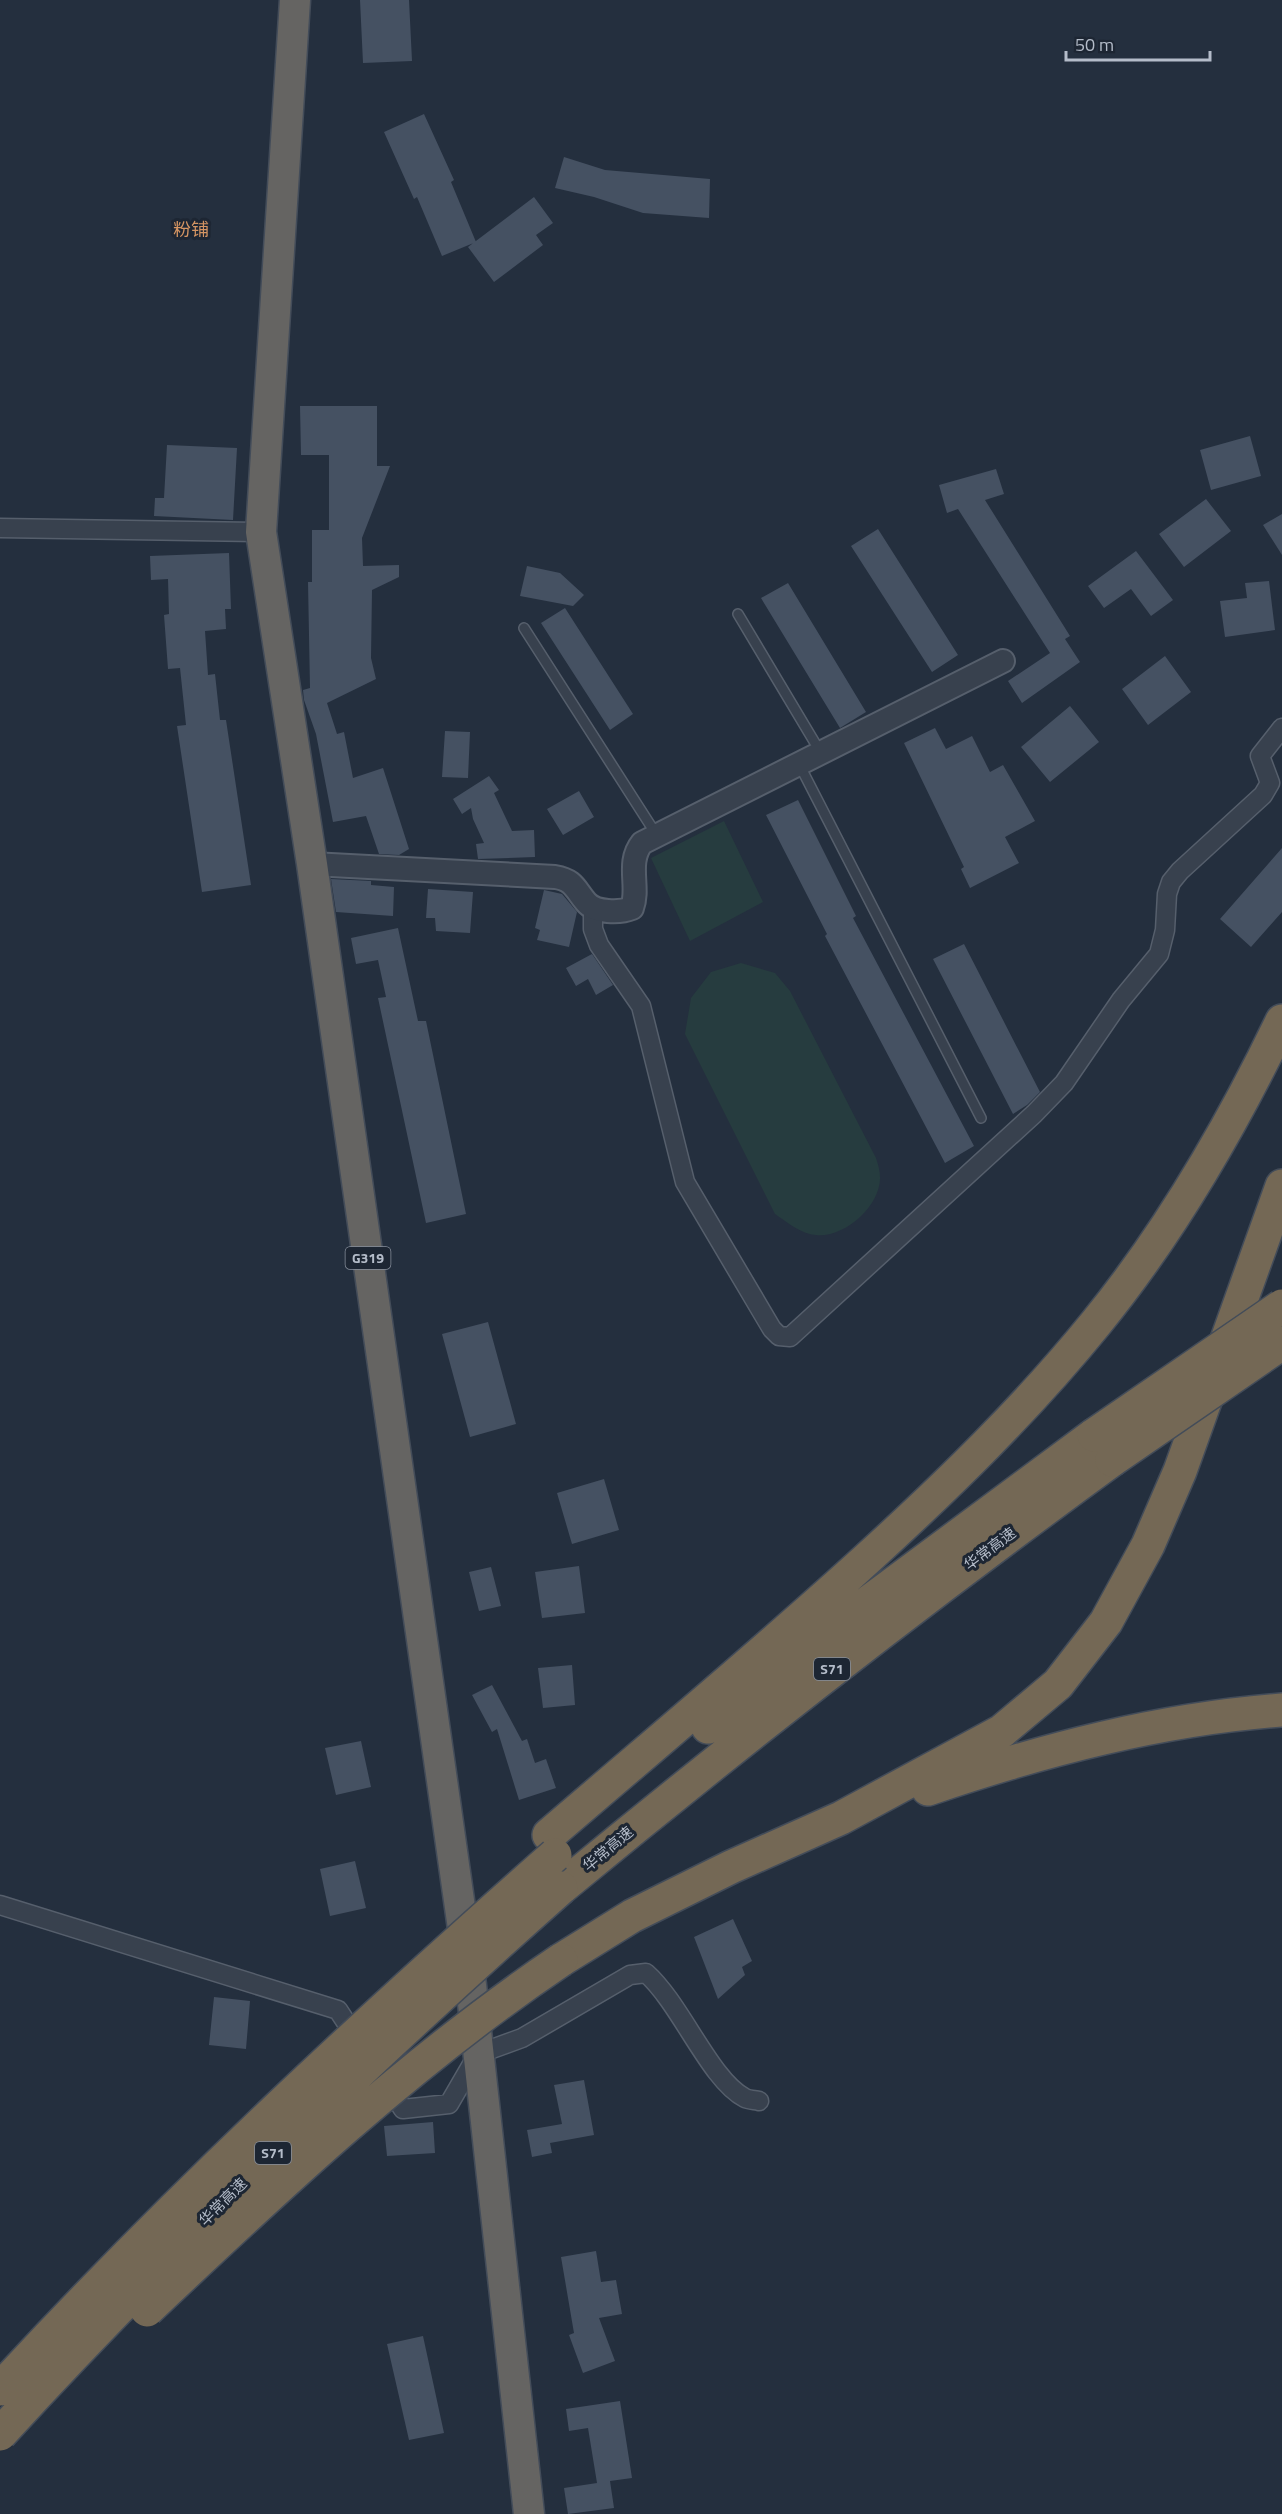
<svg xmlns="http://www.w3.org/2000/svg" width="1282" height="2514" font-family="'Titillium Web','Noto Sans SC',sans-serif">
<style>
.green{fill:#263c3f}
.building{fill:#455162}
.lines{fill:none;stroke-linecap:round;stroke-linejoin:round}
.service-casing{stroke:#565f6c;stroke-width:12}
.minor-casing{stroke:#565f6c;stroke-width:21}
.tertiary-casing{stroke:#565f6c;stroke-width:26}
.trunk-casing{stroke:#434c59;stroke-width:33}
.motorway-casing{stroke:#434c59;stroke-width:36}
.service{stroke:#38414e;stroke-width:9}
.minor{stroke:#38414e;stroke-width:18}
.tertiary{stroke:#38414e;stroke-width:22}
.trunk{stroke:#656462;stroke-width:30}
.motorway{stroke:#746855;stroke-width:33}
.motorway-bridge-casing{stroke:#434c59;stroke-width:36;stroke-linecap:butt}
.motorway-bridge{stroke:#746855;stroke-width:33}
.labels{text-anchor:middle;stroke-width:6;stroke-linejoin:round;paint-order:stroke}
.shield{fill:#1d2633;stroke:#878f9c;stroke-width:1.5}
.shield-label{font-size:14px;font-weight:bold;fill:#b4bcc9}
.street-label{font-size:15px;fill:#b4bcc9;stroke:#1d2633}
.quarter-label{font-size:18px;fill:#d59563;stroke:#1d2633}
</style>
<rect width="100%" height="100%" fill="#242f3e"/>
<!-- green -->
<path class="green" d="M724,821L763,902L690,941L651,858Z
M741,963L775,973L790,991L876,1158C878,1164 880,1171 880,1177C881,1205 845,1238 816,1235C801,1234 787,1222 775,1214L685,1034L691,998L711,972Z"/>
<!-- building -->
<path class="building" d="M360,0H409L412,61L363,63Z
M424,114L454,180L451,182L476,242L442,256L417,197L414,199L384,132Z
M564,157L605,170L710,179L709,218L643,213L594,197L555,188Z
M534,197L553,223L536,235L543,245L494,282L468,247Z
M300,406H377V466H390L362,538L363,566L399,565V577L372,590L371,658L376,679L327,703L337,734L344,732L353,778L383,768L409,849L399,855L379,854L366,816L333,822L316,734L304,700L303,690L310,688L308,582H312V530H329V455H301Z
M1250,436L1261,476L1211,490L1200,450Z
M167,445L237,448L233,520L154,516L155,498H164Z
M996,469L1004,494L985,500L1070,636L1065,639L1080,662L1022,703L1008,681L1050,653L958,509L947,513L939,485Z
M1206,499L1231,531L1184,567L1159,534Z
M1282,514V555L1263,525Z
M878,529L958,655L932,672L851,546Z
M1136,551L1173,600L1151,616L1131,589L1104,608L1088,586Z
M229,553L231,609H225L226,629L205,631L208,675L215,674L220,720H226L251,885L202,892L177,726L186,725L180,668L168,669L164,615L169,614L168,579L151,580L150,556Z
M527,566L560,573L584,595L573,606L520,596Z
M1269,581L1275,630L1225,637L1220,601L1247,598L1245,583Z
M788,583L866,712L840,728L761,598Z
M565,608L633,714L610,730L541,623Z
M1165,656L1191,692L1148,725L1122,689Z
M1070,706L1099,742L1050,782L1021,747Z
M935,728L946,749L972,736L990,772L1003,765L1035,821L1005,837L1019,863L970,888L961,869L964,867L904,743Z
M445,731L470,732L468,778L442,777Z
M489,776L499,790L494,793L512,831L534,830L535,857L478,859L476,844L484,843L473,819L471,808L462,814L453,799Z
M579,791L594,817L563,835L547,809Z
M798,800L856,916L853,918L974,1146L945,1163L825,936L827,934L766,815Z
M1282,848V912L1251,947L1220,919Z
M331,879L371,881V885L394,887L393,916L336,912Z
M428,889L473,892L470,933L436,931L435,918H426Z
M544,890L562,894L577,912L569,947L537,940L540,930L535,928Z
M398,928L418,1021H426L466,1214L426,1223L378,998L386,997L378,960L356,964L351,938Z
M964,944L1040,1092L1027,1105L1013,1114L933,959Z
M592,954L613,985L596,995L588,979L576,986L566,968Z
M488,1322L516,1424L470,1437L442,1334Z
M604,1479L619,1530L572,1544L557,1493Z
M579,1566L585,1613L542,1618L535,1572Z
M491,1567L501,1606L479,1611L469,1572Z
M572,1665L575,1705L543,1708L538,1668Z
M492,1685L522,1741L527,1739L535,1763L546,1759L556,1788L519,1800L497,1729L492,1732L472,1695Z
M361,1741L371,1787L336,1795L325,1748Z
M355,1861L366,1908L330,1916L320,1869Z
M733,1919L752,1961L742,1967L745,1975L718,1999L694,1937Z
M214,1997L250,2001L246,2049L209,2045Z
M584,2080L594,2135L550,2143L552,2153L532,2157L527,2130L562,2124L554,2085Z
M433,2122L435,2153L387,2156L384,2126Z
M596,2251L601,2282L616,2280L622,2314L599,2318L615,2361L583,2373L569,2335L574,2333L561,2257Z
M423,2336L444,2433L409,2440L387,2344Z
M620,2401L632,2478L610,2481L614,2508L568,2514L564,2488L597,2483L588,2428L569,2431L566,2409Z"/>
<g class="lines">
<!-- service casing -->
<g class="service-casing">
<path id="service" d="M738,614L821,753
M524,628L656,834
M799,764L981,1118"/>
</g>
<!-- minor casing -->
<g class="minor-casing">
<path id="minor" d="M0,528L261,532
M593,908V929L599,945L641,1006L685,1182L772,1329L779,1336L790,1337L1034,1114L1064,1083L1121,1000L1159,954L1165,930L1167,894L1171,882L1180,871L1263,795L1270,783L1260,756L1282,728
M0,1905L338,2010L403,2109L449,2104L478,2054L522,2038L630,1975L646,1973C681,2004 710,2080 745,2098C749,2100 755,2100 759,2101"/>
</g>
<!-- tertiary casing -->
<g class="tertiary-casing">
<path id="tertiary" d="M312,864L555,877C574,880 575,889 586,902C595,913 620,913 632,908C640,887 626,863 642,843L1003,661"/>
</g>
<!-- trunk casing -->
<g class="trunk-casing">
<path id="trunk" d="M295,0L261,532L312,864L471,1985L529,2514"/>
</g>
<!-- motorway casing -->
<g class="motorway-casing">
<path id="motorway" d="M708,1727L835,1627L1094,1435
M928,1789C1043,1750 1160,1719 1282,1710
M549,1835C656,1743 764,1653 868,1558C949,1484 1027,1408 1096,1323C1171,1231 1231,1127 1282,1021
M561,1888C740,1740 924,1597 1112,1460
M561,1960L632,1916L731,1867L841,1818L1002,1731L1058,1684L1106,1622L1148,1545L1180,1471L1282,1186"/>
</g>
<!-- service -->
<use href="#service" class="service"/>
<!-- minor -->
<use href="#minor" class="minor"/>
<!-- tertiary -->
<use href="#tertiary" class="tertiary"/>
<!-- trunk -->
<use href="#trunk" class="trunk"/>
<!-- motorway -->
<use href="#motorway" class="motorway"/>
<!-- motorway-bridge casing -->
<g class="motorway-bridge-casing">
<path id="motorway-bridge" d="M1094,1435L1282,1306
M1112,1460L1282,1343
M147,2310C278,2186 411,2061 561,1960
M0,2389C174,2200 362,2025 555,1855
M0,2434C177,2241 365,2062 561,1888"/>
</g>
<!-- motorway-bridge -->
<use href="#motorway-bridge" class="motorway-bridge"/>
</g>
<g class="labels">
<!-- shield labels -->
<g class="shield">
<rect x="345.5" y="1247" width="45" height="22" rx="4.5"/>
<rect x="814" y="1658" width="36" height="22" rx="4.5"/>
<rect x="255" y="2142" width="36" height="22" rx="4.5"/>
</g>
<g class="shield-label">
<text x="368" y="1263">G319</text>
<text x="832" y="1674">S71</text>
<text x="273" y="2158">S71</text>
</g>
<!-- street labels -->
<g class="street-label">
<text transform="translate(990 1549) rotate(-37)" y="5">华常高速</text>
<text transform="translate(608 1849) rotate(-40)" y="5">华常高速</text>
<text transform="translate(223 2202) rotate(-45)" y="5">华常高速</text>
</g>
<!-- quarter labels -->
<g class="quarter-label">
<text x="191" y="236">粉铺</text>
</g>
</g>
<!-- scale -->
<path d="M1066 51v9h144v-9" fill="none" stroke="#b4bcc9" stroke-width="3"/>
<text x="1075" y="51" font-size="18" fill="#b4bcc9" stroke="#1d2633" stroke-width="4.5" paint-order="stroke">50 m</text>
</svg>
